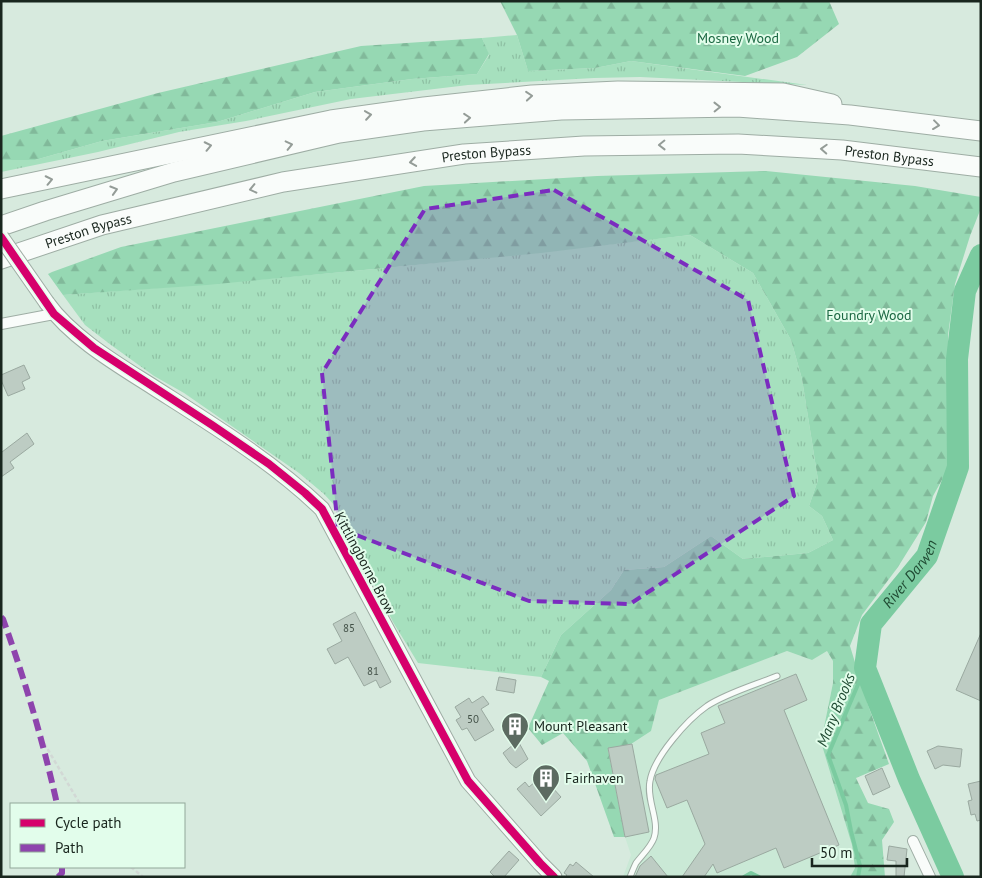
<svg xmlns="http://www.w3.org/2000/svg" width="982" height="878" font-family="'PT Sans',sans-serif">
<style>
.built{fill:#cae9d6}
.grass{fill:url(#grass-tufts)}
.forest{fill:url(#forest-firs)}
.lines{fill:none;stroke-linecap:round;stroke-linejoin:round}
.stream{stroke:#7bcba0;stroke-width:4}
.river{stroke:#7bcba0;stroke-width:22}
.building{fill:#bdccc3;stroke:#9aa9a0}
.lane-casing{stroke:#9eada4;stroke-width:7}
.street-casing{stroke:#9eada4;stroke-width:12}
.secondary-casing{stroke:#9eada4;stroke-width:17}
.highway-casing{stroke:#9eada4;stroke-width:21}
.path{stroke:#d2d8d5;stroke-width:2.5;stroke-dasharray:4 2.5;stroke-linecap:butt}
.lane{stroke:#f9fcfa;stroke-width:5}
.street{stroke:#f9fcfa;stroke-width:10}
.secondary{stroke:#f9fcfa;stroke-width:15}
.highway{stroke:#f9fcfa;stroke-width:19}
.secondary-bridge-casing{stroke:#9eada4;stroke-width:17;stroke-linecap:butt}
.secondary-bridge{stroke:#f9fcfa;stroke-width:15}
.quiet{stroke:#8e44ad;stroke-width:6;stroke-dasharray:12 6;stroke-linecap:butt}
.cycleway-casing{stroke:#e2fdeb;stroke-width:11}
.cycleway{stroke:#d6006c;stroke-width:8}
.oneway{stroke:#949c97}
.marked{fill:#7b2cbf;fill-opacity:0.2;stroke:#7b2cbf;stroke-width:4;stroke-dasharray:10 6;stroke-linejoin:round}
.labels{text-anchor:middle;stroke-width:4;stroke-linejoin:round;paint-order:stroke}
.number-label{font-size:11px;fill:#425047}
.park-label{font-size:14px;fill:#1b6842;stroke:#e2fdeb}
.street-label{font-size:14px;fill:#19261e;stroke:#e2fdeb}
.poi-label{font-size:14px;fill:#19261e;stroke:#e2fdeb;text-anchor:start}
.water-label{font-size:15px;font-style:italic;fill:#1f4a32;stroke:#e2fdeb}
</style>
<defs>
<pattern id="grass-tufts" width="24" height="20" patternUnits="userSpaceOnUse" patternTransform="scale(1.25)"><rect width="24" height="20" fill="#a6e0be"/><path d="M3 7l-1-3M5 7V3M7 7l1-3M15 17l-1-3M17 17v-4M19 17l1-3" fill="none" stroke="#8ec0a3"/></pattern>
<pattern id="forest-firs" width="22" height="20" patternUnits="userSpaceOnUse" patternTransform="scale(1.25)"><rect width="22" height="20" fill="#96d8b3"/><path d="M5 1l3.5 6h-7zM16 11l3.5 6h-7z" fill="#81b99a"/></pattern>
</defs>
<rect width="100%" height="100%" fill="#d7eade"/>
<!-- built -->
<path class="built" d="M787,651L812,660L827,651L833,661V683L821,742L852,845L855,868L850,877H623L631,855L625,837L608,748L651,731L659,700Z"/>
<!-- grass -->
<path class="grass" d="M517,35L528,71L595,68L631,61L807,85L640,77L594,78L468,85L351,99L246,121L179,132L98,152L1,172V160H35L102,141L217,122L315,92L412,79L477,74L489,55L482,38Z
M690,235L753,273L791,340L802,379L818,480L809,506L822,516L833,540L808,553L743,559L711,536L664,567L624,570L611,590L561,635L541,677L418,663L393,622L336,507L324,494L299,473L184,393L154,376L111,345L85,325L63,295C272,280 482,260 690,235Z"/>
<!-- forest -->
<path class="forest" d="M500,1H829L839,24L797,57L745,76L631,61L595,68L528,71L517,35Z
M482,38L489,54L477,74L412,79L315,92L217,122L102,141L35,160H1V136L158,93L361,46Z
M766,171L915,186L981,197V208L970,236L955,284L948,335V469L933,496L926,522L898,567L862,615L850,646L868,705L889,764L856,778L868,803L889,809L894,822L882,840L885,877H850L855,868L852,845L821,742L833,683V661L827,651L812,660L787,651L659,700L651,731L631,744L608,749L625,837H614L587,761L563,733L542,745L528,728L549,681L541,677L561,635L611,590L624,570L664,567L711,536L743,559L808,553L833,540L822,516L809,506L818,480L802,379L791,340L753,273L690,235L541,253L207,285L63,295L48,274L52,272L121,247L424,186L597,176Z"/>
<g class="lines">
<!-- stream -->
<path class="stream" d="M744,877L751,873L759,877
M858,877L860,866L851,831L846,805L828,755L865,668"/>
<!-- river -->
<path class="river" id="s1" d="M953,877L909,779L865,668L871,624L927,556L958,467L957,359L965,291L981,255"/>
</g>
<!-- building -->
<path class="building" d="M24,365L30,378L22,382L25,389L8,396L1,380V375Z
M27,433L34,444L10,462L14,468L1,477V451L2,452Z
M355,612L391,682L380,688L376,680L364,686L348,657L335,664L327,649L342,641L333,624Z
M981,633V701L956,690Z
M796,674L807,700L784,710L839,845L784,868L776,848L717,873L713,864L704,877H682L705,844L687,800L667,808L655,779L656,775L709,754L701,733L725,723L718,706Z
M499,677L516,680L514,693L496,690Z
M483,696L489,704L481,709L494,730L475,741L467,728L462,730L456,720L461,717L455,707L469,698L472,703Z
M518,741L528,759L516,768L510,763L503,753Z
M632,744L649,832L625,837L608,748Z
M938,746L962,749L960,767L943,765L935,769L927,751Z
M882,768L890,787L873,795L865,776Z
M542,776L561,797L541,816L517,789L525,782L529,787Z
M981,781V820L977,821L975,814L971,815L968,801L972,800L968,784Z
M889,846L907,849L904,877H896V861L887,860Z
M509,851L519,860L504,877H495L490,872Z
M651,856L668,877H635L640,866Z
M576,862L594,877H565L567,875L564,873L570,864L573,866Z"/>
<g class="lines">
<!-- lane casing -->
<g class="lane-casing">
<path id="lane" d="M630,877C632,872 634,867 636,863C642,855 651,847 654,838C660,820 646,800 650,781C654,757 687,720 707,706C727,693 755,685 777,676"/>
</g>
<!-- street casing -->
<g class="street-casing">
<path id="street" d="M1,324L54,314
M913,841L930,877"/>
</g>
<!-- secondary casing -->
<g class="secondary-casing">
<path id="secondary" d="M47,303C72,338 117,364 153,387C211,424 272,461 322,509L468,781L540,863L554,877"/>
</g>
<!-- highway casing -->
<g class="highway-casing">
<g id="highway">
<path d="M1,189L331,120L424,107L532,95L618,91L783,93L832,104"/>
<path d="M1,226L45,211L174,172L339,133L423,121L561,110L737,107L850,115L981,131"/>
<path id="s2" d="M1,259L102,225L283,182L464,154L584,146L738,144L842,150L981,167"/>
</g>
</g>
<!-- path -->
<path class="path" d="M41,738L80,804
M131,867L143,877"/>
<!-- lane -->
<use href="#lane" class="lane"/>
<!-- street -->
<use href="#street" class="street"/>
<!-- secondary -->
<use href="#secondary" class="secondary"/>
<!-- highway -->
<use href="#highway" class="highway"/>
<!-- secondary-bridge casing -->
<g class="secondary-bridge-casing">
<path id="secondary-bridge" d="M1,237L47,303"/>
</g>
<!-- secondary-bridge -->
<use href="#secondary-bridge" class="secondary-bridge"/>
<!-- quiet -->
<path class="quiet" d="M1,617L3,619C25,680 43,741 57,804
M58,877L62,873V867"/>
<!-- cycleway casing -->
<g class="cycleway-casing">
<path id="cycleway" d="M1,237L54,314L94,348L212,425L269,464L305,493L322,509L468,781L540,863L554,877"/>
</g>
<!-- cycleway -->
<use href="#cycleway" class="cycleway"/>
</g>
<!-- one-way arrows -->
<defs><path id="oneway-chevron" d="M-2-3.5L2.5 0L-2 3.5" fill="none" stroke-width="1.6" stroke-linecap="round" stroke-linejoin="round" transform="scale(1.25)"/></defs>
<g class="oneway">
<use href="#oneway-chevron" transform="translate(529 96) rotate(-5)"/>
<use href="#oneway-chevron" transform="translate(717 107) rotate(-1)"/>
<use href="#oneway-chevron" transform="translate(368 115) rotate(-8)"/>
<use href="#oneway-chevron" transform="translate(467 118) rotate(-5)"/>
<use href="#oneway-chevron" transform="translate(936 125) rotate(7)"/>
<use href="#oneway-chevron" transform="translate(289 145) rotate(-13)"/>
<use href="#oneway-chevron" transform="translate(662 145) rotate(179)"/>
<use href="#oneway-chevron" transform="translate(208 146) rotate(-12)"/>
<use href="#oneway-chevron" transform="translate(824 149) rotate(-177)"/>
<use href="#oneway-chevron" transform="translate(413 162) rotate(171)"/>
<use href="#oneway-chevron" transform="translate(49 180) rotate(-12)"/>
<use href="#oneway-chevron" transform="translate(253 189) rotate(167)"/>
<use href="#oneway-chevron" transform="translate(114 190) rotate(-17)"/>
</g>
<!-- marked area -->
<path class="marked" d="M554,190L748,300L794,496L630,604L529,601L338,528L322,373L425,209Z"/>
<!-- icons -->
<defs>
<g id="building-pin" transform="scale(1.4375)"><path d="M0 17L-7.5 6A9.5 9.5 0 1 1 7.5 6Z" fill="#5c6b61" stroke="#e2fdeb"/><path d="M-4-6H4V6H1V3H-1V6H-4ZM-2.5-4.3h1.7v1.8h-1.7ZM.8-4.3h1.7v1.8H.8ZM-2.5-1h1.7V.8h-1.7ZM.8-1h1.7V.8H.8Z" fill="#fff"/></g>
</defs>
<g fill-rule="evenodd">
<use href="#building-pin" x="515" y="726"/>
<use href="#building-pin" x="546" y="778"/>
</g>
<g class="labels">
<!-- number labels -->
<g class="number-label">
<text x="349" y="632">85</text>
<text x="373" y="675">81</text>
<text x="473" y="723">50</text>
</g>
<!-- park labels -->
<g class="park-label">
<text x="738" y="43">Mosney Wood</text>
<text x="869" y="320">Foundry Wood</text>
</g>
<!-- street labels -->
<g class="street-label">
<text dy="5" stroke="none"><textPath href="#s2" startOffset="498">Preston Bypass</textPath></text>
<text dy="5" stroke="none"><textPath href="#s2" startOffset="902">Preston Bypass</textPath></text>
<text dy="5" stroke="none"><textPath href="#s2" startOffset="92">Preston Bypass</textPath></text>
<text transform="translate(365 563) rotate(62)" y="5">Kittlingborne Brow</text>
</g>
<!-- poi labels -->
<g class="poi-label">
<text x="534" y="731">Mount Pleasant</text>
<text x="565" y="783">Fairhaven</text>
</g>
<!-- water labels -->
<g class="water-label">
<text dy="5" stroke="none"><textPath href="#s1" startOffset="335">River Darwen</textPath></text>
<text transform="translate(836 710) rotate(-68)" y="5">Many Brooks</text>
</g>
</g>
<!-- border -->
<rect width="982" height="878" fill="none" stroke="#19261e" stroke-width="5"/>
<!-- legend -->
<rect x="10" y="803" width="175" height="65" fill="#e2fdeb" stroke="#92a799"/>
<rect x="20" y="819" width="25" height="8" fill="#d6006c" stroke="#92a799"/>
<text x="55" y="828" font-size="15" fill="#19261e">Cycle path</text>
<rect x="20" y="844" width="25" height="8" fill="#8e44ad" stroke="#92a799"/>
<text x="55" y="853" font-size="15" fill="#19261e">Path</text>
<!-- scale -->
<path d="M812 858v8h95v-8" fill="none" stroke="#19261e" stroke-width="2.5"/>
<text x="820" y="858" font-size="15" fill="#19261e" stroke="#e2fdeb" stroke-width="4" paint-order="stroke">50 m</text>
</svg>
